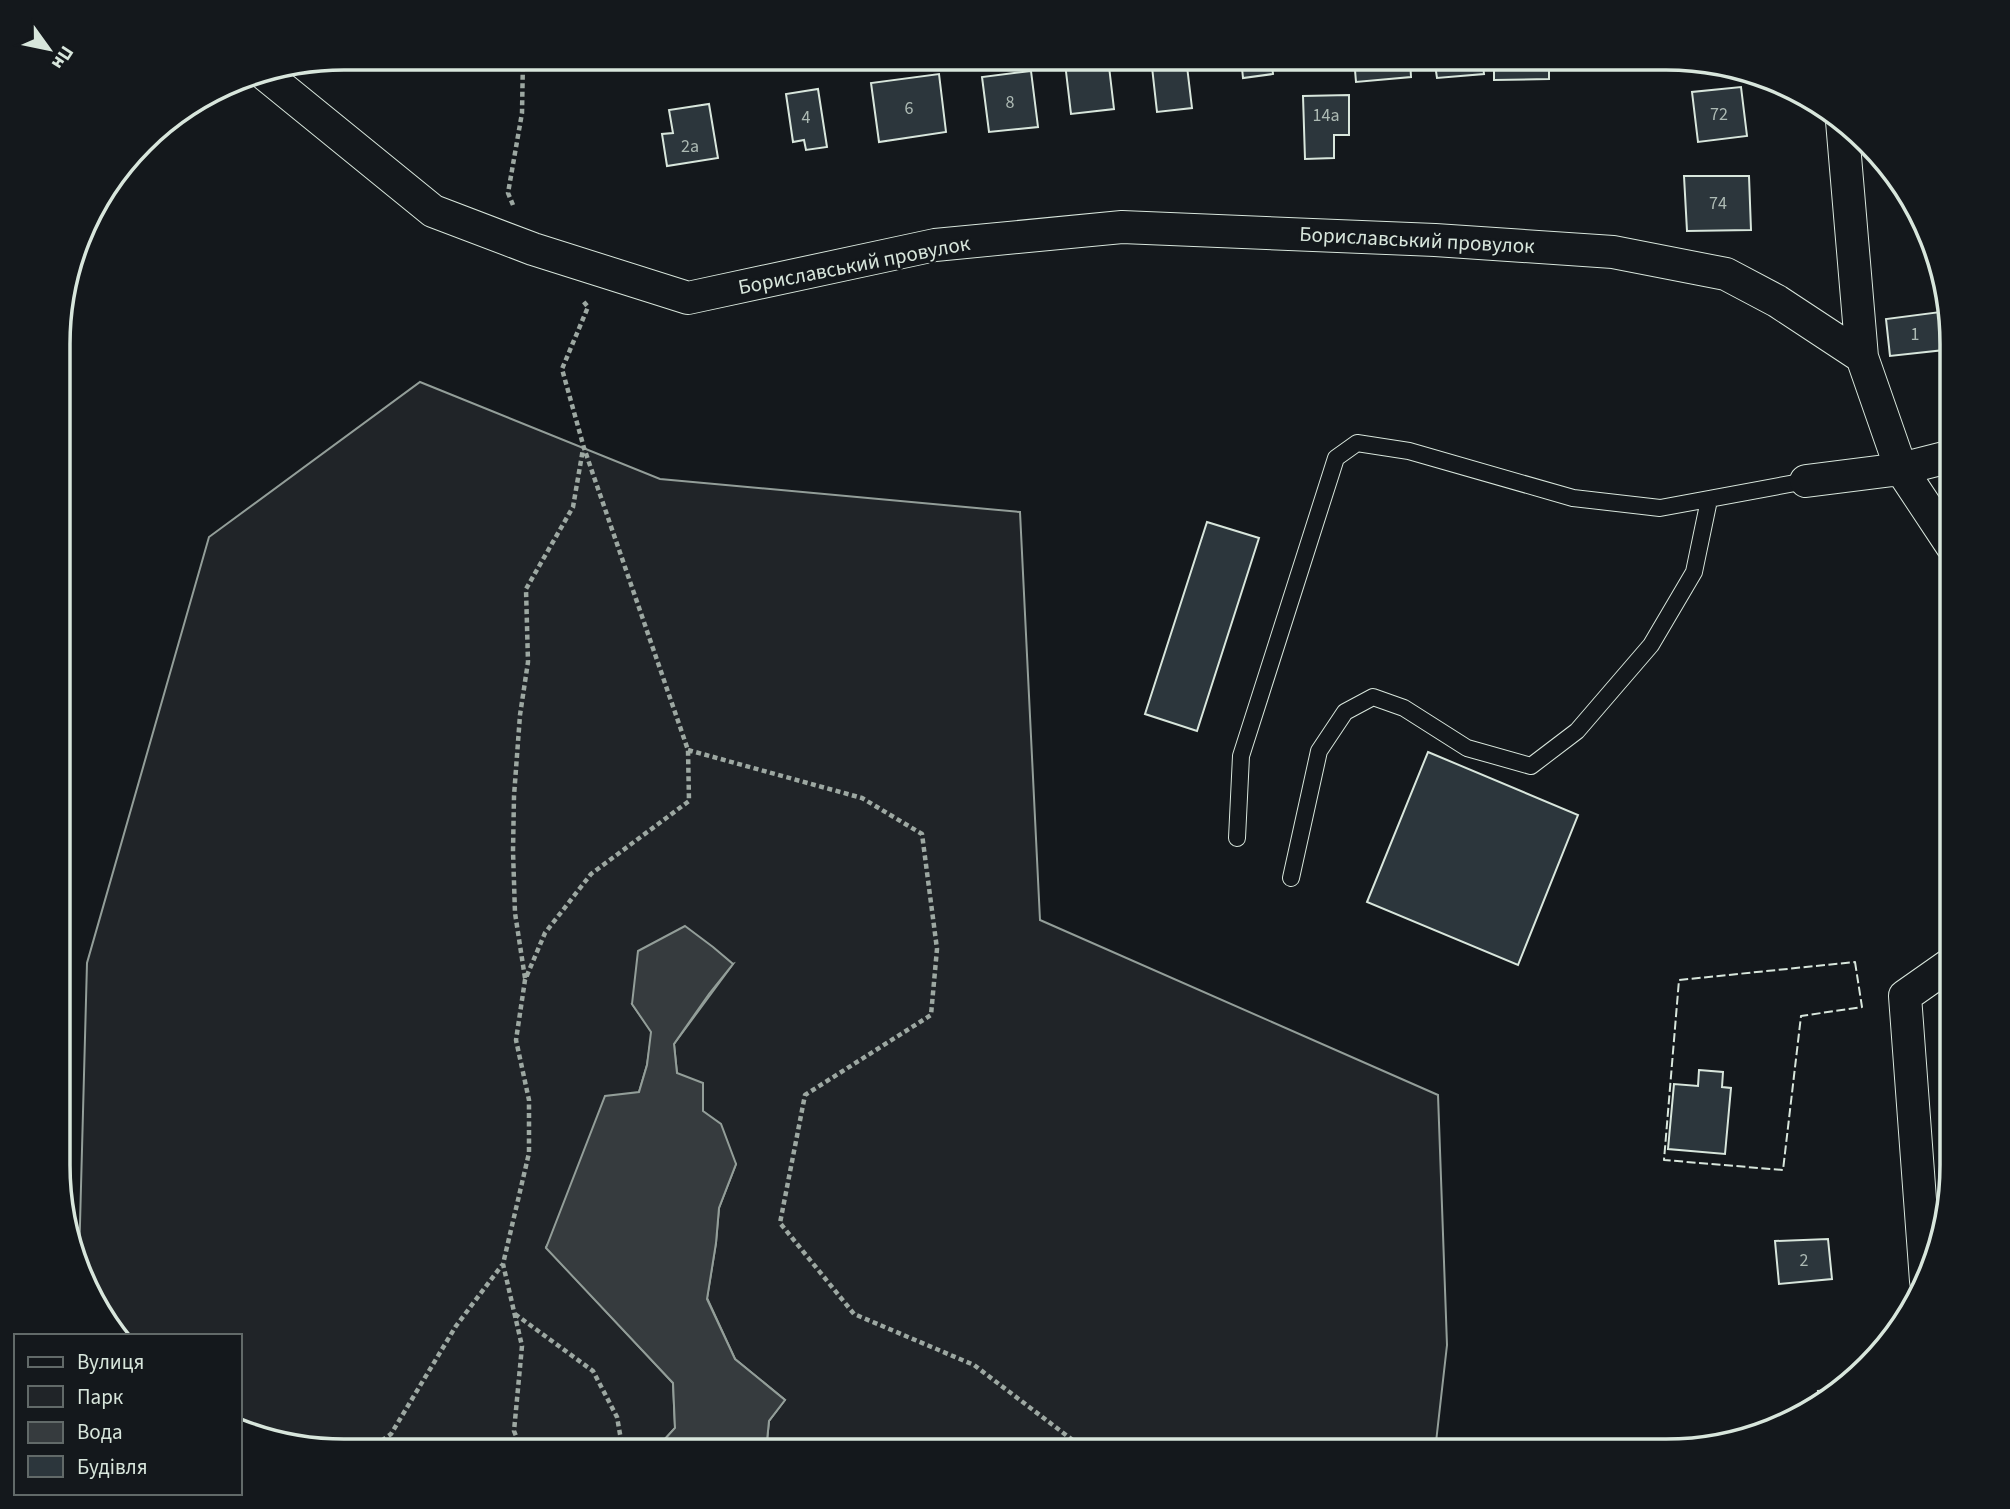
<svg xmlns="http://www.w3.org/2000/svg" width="2010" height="1509" font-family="'Source Sans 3',sans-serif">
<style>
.green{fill:#202428;stroke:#939e99;stroke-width:2}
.water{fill:#363b3e;stroke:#939e99;stroke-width:2}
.building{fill:#2c363c;stroke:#d8e6dc;stroke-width:2}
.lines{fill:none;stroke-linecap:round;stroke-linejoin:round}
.lane-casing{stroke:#d8e6dc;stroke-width:18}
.street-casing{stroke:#d8e6dc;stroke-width:34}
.path{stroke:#9da8a2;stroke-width:4.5;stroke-dasharray:5 3.5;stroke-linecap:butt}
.lane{stroke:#14181c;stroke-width:16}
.street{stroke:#14181c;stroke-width:32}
.fence{stroke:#d8e6dc;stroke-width:2;stroke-dasharray:9 3.5;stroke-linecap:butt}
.labels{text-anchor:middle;stroke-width:5;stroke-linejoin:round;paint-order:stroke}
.number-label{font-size:18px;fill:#adbab4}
.street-label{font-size:21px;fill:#d8e6dc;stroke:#14181c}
.rim{fill:none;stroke:#d8e6dc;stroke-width:3.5}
</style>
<rect width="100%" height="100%" fill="#14181c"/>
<!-- green -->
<path class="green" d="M420,382L660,479L1020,512L1040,920L1438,1095L1447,1345L1435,1451H766L769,1421L785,1400L735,1359L707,1298L716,1243L719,1208L736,1164L677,1073L674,1044L733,964L632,1004L652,1032L647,1065L639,1092L546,1247L673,1383L675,1428L654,1451H326L240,1431V1336H121L87,1292L79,1261L87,963L209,537Z"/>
<!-- water -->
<path class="water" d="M685,926L713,947L733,964L709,994L674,1044L677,1073L703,1083V1111L721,1124L736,1164L719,1208L716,1243L707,1299L735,1359L785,1400L769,1421L766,1451H654L675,1428L673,1383L546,1248L605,1096L639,1092L647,1065L651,1032L632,1004L638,951Z"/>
<!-- building -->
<path class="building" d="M1108,58L1114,109L1071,114L1065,63Z
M1151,58H1186L1192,108L1157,112Z
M1241,58H1271L1273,74L1243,78Z
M1354,58H1410L1411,77L1356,82Z
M1434,58H1482L1484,74L1437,78Z
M1494,58H1549V79L1494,80Z
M1031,71L1038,127L989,132L982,77Z
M939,74L946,132L879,142L871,83Z
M1741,87L1747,136L1698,142L1692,92Z
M818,89L827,147L806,150L804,140L793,142L786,94Z
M1349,95V135H1334V158L1305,159L1303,96Z
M709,104L718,158L667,166L662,134L673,133L669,110Z
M1684,176H1749L1751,230L1687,231Z
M1940,312L1944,350L1890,356L1886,319Z
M1207,522L1259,538L1197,731L1145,714Z
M1428,752L1578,815L1518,965L1367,902Z
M1699,1070L1723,1072L1722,1087L1731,1088L1725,1154L1668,1149L1674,1084L1698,1086Z
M1828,1239L1832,1279L1779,1284L1775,1241Z
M1834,1390L1820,1401L1818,1391Z"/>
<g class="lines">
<!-- lane casing -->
<g class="lane-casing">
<path id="lane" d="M1237,838L1241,756L1336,458L1357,443L1409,451L1573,498L1660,508L1806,481
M1291,878L1319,751L1345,712L1373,697L1404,708L1467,748L1531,766L1577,731L1651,645L1694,572L1709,500"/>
</g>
<!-- street casing -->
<g class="street-casing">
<path id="street" d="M261,71L433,211L533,249L688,298L935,245L1122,227L1435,240L1613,252L1726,274L1777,301L1862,357
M1842,121L1862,357L1901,469L1952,546
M1806,481L1901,469L1952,456
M1926,1281L1905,996L1952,963"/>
</g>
<!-- path -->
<path class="path" d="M513,205L508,193L522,113L523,58
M688,750L862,798L922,834L937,949L931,1015L805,1095L780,1223L854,1314L974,1365L1087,1451
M525,978L515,913L513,851L514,796L520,715L528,662L526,589L573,507L583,449
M515,1314L593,1371L617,1417L623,1451
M368,1451L391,1434L456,1326L502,1265
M522,1451L514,1431L522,1346L503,1264L529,1153V1100L516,1040L525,980L545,933L591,874L689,801L688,750L584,448L562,369L588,307L583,301"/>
<!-- lane -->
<use href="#lane" class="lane"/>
<!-- street -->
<use href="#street" class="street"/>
<!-- fence -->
<path class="fence" d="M1855,962L1862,1007L1801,1016L1783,1170L1664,1160L1679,980Z"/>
</g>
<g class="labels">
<!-- number labels -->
<g class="number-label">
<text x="1010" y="108">8</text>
<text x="909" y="114">6</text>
<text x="1719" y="120">72</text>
<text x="1326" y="121">14а</text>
<text x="806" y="123">4</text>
<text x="690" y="152">2а</text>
<text x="1718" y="209">74</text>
<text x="1915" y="340">1</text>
<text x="1804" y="1266">2</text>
</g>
<!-- street labels -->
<g class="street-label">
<text transform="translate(1417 240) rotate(3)" y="7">Бориславський провулок</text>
<text transform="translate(854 265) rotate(-11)" y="7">Бориславський провулок</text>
</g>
</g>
<!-- crop -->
<path d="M0 0H2010V1509H0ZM344 70H1666A274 274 0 0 1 1940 344V1165A274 274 0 0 1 1666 1439H344A274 274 0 0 1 70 1165V344A274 274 0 0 1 344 70Z" fill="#14181c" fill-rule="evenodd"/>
<path class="rim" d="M344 70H1666A274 274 0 0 1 1940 344V1165A274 274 0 0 1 1666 1439H344A274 274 0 0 1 70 1165V344A274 274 0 0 1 344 70Z"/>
<!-- legend -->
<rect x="14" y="1334" width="228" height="161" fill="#14181c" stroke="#626a69" stroke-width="2"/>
<rect x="28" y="1357" width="35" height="10" fill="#14181c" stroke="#626a69" stroke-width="2"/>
<text x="77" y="1369" font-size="21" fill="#d8e6dc">Вулиця</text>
<rect x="28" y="1386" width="35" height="21" fill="#202428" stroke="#626a69" stroke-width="2"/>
<text x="77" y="1404" font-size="21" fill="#d8e6dc">Парк</text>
<rect x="28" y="1422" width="35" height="21" fill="#363b3e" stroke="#626a69" stroke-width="2"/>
<text x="77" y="1439" font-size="21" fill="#d8e6dc">Вода</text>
<rect x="28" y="1456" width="35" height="21" fill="#2c363c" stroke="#626a69" stroke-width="2"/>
<text x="77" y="1474" font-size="21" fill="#d8e6dc">Будівля</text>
<!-- north arrow -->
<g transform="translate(49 49) rotate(123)" stroke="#14181c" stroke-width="5" paint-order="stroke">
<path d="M0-5L12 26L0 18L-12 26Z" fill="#d8e6dc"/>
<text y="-10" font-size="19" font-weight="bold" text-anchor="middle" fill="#d8e6dc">Пн</text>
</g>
</svg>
